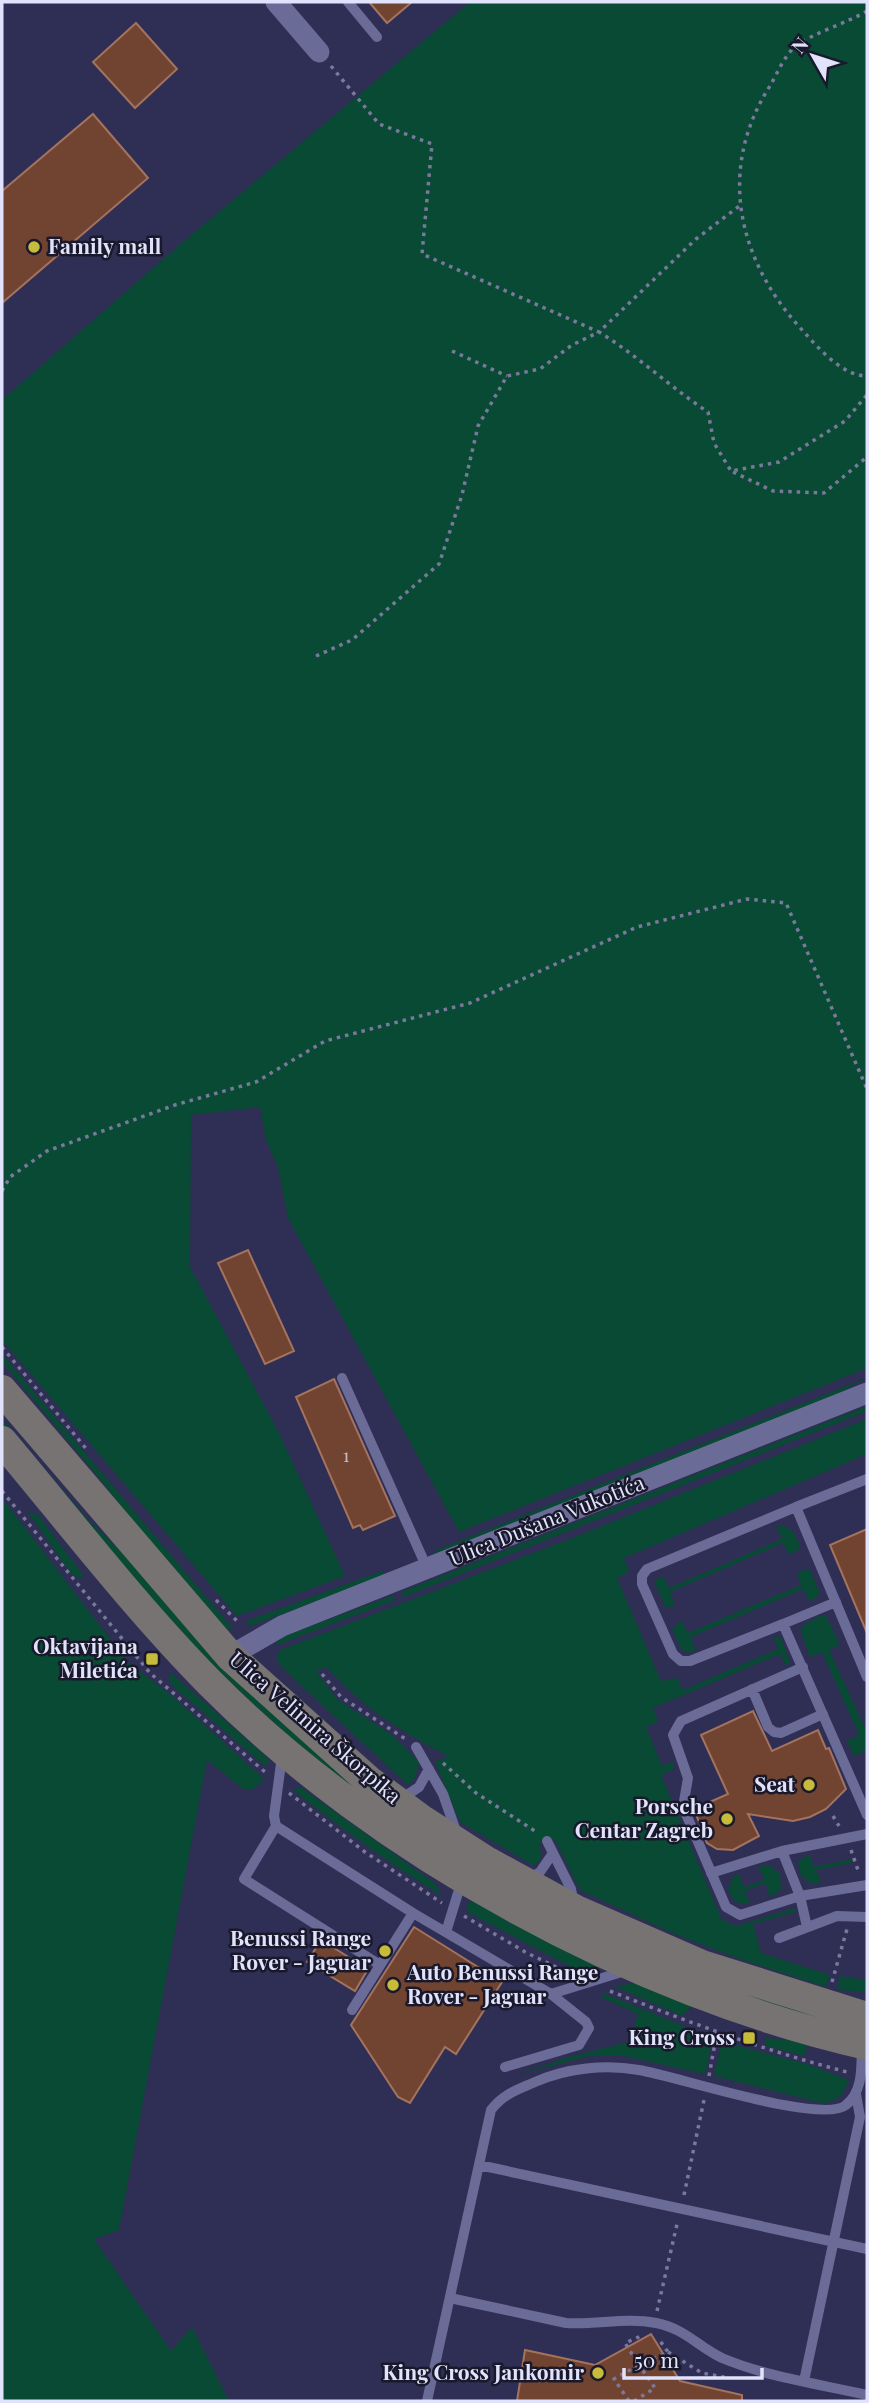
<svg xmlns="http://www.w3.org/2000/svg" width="869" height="2403" font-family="'Playfair Display',serif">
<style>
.green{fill:#084a34}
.building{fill:#714431;stroke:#a3735e;stroke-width:2}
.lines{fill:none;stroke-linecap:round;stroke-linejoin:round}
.path{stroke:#7a799b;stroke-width:3.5;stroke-dasharray:3.5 5;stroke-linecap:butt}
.service{stroke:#6b6b97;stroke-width:10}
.minor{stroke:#6b6b97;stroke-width:21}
.secondary{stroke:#767372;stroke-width:30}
.poi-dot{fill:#c7bb3b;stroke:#19192b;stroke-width:2.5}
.labels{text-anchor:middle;stroke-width:5;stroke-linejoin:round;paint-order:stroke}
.number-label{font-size:18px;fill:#c5bac8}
.poi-label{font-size:21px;font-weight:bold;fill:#e1e2fb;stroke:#19192b;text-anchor:end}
.street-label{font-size:21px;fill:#e1e2fb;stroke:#19192b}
</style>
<rect width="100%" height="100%" fill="#2f2e55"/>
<!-- green -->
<path class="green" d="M470,2H867V1368L459,1532L288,1218L278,1167L266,1140L260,1107L191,1115L190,1267L279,1433L345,1576L237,1616L2,1340V400L184,241Z
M2,1354L234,1630L215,1626L134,1528L105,1485L2,1362Z
M867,1378L829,1399L443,1554L432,1552Z
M867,1406V1411L404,1597L401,1592Z
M2,1419L90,1522L402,1817L815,2013L813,2020L715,1989L479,1876L317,1762L216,1670L149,1601L2,1426Z
M867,1419V1454L624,1558L629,1572L617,1578L661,1681L677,1678L683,1690L778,1649L773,1636L781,1638L790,1662L786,1666L780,1654L653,1708L658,1722L646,1727L662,1766L674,1761L673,1770L661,1775L722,1920L736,1926L795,1908V1912L753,1924L761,1953L830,1975L826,1987L737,1958L672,1933L580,1890L555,1840L540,1843L541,1859L534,1866L460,1822L435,1762L448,1756C402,1732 360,1706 327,1667L316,1671L338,1700L391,1734L419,1762L415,1778L408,1785L279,1665L277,1655L280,1650L565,1541Z
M2,1498L128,1662L171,1695L264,1779L254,1789H243L207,1760L119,2230L94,2239L171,2351L192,2327L229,2401H2Z
M27,1511L38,1515L84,1576L77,1578L70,1572Z
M776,1526C793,1525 795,1535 801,1548L789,1555L783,1543L670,1592L675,1605L666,1608L654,1581L663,1576L669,1588L782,1539Z
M806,1569L810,1570L820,1594L810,1602L803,1589L691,1637L696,1651L683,1652L672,1629L682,1621L688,1633L801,1585L797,1573Z
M382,1571L386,1576L247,1627L249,1620Z
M394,1595L393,1601L275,1646L282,1637Z
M820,1616H826L840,1644L829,1650L867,1732V1754L866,1751L854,1756L847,1741L859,1735L822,1652L810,1657L801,1632L803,1625Z
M170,1672L270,1760L265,1766L176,1689L169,1681Z
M299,1786L436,1884L442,1896C390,1864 342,1829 294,1791Z
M809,1854L814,1867L851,1859L852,1863L816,1870L821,1883L812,1884L801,1876L798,1862Z
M769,1865L780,1873L781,1890L770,1897L765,1883L745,1891L750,1904L735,1902L728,1890L733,1877L739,1874L744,1887L764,1880L759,1866Z
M472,1901H479L595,1962L596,1968L592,1974L586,1975L467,1912L468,1904Z
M839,1976L867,1980V1992L838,1990Z
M636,1982L693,2006L682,2016L615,1987Z
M603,1993L713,2038L705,2074L619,2055H592L518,2075L568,2057L629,2042L638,2014L601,1997Z
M766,2038L808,2042L805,2056L765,2046Z
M728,2043L810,2065L849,2080C843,2095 838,2102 821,2103L714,2076L721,2045Z"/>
<!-- building -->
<path class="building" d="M369,2H412L387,23Z
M136,23L177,69L135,108L93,62Z
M93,114L148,178L2,303V191Z
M248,1250L294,1351L265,1364L218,1263Z
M334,1379L395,1516L363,1530L360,1525L353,1528L296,1397Z
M867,1529V1633L830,1545Z
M753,1711L772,1751L818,1730L826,1749L829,1748L846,1789L826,1809L810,1817L793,1821L748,1814L759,1836L733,1850L717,1849L707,1843L694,1809L728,1794L701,1735Z
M414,1927L502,1982L456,2054L445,2047L410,2103L398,2097L351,2025Z
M321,1940L368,1969L355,1991L307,1962Z
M651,2334L680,2381L742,2395V2401H517L525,2350L595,2365Z"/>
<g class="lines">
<!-- path -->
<path class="path" d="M867,11C847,23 813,33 796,46C785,54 777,74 770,86C716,170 738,262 804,332C819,349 843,376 867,376
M331,66L379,124L432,144L422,254L599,332L696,239L742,204
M452,351L507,376
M733,472L773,491L824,493L867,457
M316,656L352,640L439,564L462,495L478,426L507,376L540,369L572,345L599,332C638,356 670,387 708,412L714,443L731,471L779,462L845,421L867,395
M2,1191L10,1177L47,1151L175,1105L256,1082L325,1041L470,1003L637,927L747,899L786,903L867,1089
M2,1347L88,1451
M2,1491L150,1673L265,1772
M216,1600L237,1621
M322,1674L341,1697L407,1740
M443,1763L476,1793L538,1833
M289,1793L365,1852L442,1903
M833,1816L839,1826
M851,1850L859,1873
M464,1916L527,1953L571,1974
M832,1982L847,1929
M610,1991C688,2022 766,2051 847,2072
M709,2076L717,2032
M684,2195L704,2100
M657,2311L678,2220
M668,2352L702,2373L729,2378
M629,2401L614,2379L639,2365L625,2343L641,2336
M634,2401L655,2388L639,2365L668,2352L658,2338"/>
<!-- service -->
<path class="service" d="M348,2L377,37
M342,1378L427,1568
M867,1479L796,1507L867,1677
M796,1507L647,1569L642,1576V1584L673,1654L681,1661H690L783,1624L867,1815
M783,1624L836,1602
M803,1667L681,1721L673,1735L688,1778L683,1807L726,1907L740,1915L800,1896L867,1885
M752,1689L768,1727L774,1732L781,1733L823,1714
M416,1747L443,1794L457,1834
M282,1756L274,1816L276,1826L413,1913L551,1994L628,1970
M401,1799L419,1787L429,1769
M276,1826L244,1879L380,1965
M547,1841L571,1889L574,1904
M782,1851L800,1896L807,1927
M711,1873L782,1851L867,1834
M526,1880L540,1872L553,1853
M446,1932L462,1880
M779,1938L837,1916L867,1917
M352,2010L413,1913
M505,2067L579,2045L589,2028L586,2022L551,1994
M479,2165L867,2249
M450,2298L566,2323C597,2325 626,2317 656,2323C686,2329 697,2346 722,2358C767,2377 819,2384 867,2395
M804,2381L860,2117L856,2094
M427,2401L491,2110C503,2094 517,2090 535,2082C567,2068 605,2064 639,2070C676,2076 822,2125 846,2105C864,2091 861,2065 862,2045"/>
<!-- minor -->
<path class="minor" d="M276,2L319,52
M230,1656L282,1626L867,1393"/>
<!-- secondary -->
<path class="secondary" d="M2,1390L230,1656L368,1780L421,1819L488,1862L576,1910L702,1965L867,2017
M2,1441C70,1522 136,1608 210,1683C377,1852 636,1993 867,2045"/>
</g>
<!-- markers -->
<g class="poi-dot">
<circle cx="34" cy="247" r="7"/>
<rect x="145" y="1652" width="14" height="14" rx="3.5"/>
<circle cx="809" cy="1785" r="7"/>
<circle cx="727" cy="1819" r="7"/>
<circle cx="385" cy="1951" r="7"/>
<circle cx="393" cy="1985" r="7"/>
<rect x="742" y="2031" width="14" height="14" rx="3.5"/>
<circle cx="598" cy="2373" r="7"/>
</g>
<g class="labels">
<!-- number labels -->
<g class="number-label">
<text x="346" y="1462">1</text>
</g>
<!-- poi labels -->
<g class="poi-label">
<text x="48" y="254" text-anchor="start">Family mall</text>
<text x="138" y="1654">Oktavijana<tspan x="138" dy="24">Miletića</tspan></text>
<text x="795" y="1792">Seat</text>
<text x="713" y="1814">Porsche<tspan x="713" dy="24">Centar Zagreb</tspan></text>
<text x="371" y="1946">Benussi Range<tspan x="371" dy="24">Rover - Jaguar</tspan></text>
<text x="407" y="1980" text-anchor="start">Auto Benussi Range<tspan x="407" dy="24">Rover - Jaguar</tspan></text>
<text x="735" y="2045">King Cross</text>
<text x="584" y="2380">King Cross Jankomir</text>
</g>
<!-- street labels -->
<g class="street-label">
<text transform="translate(547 1521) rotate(-22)" y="7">Ulica Dušana Vukotića</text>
<text transform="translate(315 1728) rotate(41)" y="7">Ulica Velimira Škorpika</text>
</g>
</g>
<!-- border -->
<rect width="869" height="2403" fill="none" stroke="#e1e2fb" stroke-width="7"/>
<!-- north arrow -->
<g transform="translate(813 56) rotate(309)" stroke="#19192b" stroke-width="5" paint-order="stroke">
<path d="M0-5L12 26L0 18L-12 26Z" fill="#e1e2fb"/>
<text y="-10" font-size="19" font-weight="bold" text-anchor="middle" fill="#e1e2fb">N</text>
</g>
<!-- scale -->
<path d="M624 2368v10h138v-10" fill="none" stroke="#e1e2fb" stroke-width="3.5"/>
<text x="634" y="2368" font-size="21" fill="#e1e2fb" stroke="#19192b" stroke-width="5" paint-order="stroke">50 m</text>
</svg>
